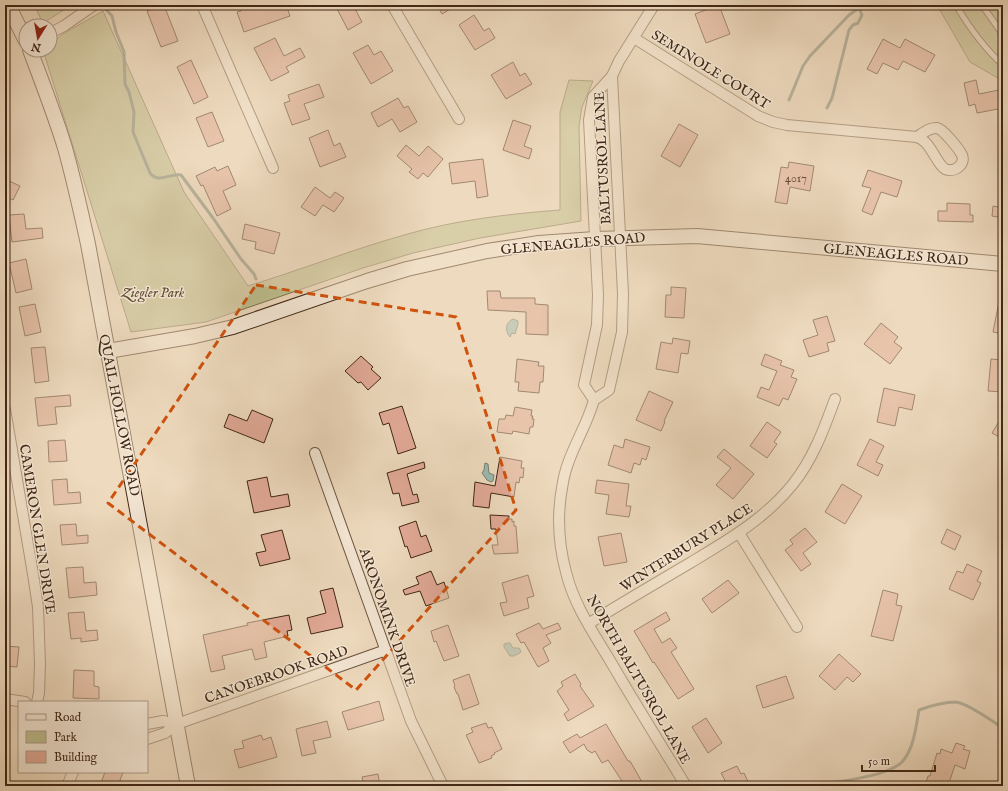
<svg xmlns="http://www.w3.org/2000/svg" width="1008" height="791" font-family="'IM FELL English',serif">
<style>
.green{fill:#bdbe8e;stroke:#7f7252}
.water{fill:#99bbb1;stroke:#768073}
.lines{fill:none;stroke-linecap:round;stroke-linejoin:round}
.stream{stroke:#768073;stroke-width:3}
.building{fill:#e1a996;stroke:#412715}
.lane-casing{stroke:#6c543f;stroke-width:7}
.street-casing{stroke:#6c543f;stroke-width:12}
.secondary-casing{stroke:#412715;stroke-width:16}
.lane{stroke:#f4e7d5;stroke-width:5}
.street{stroke:#f4e7d5;stroke-width:10}
.secondary{stroke:#f4e7d5;stroke-width:14}
.marked{fill:none;stroke:#cf520d;stroke-width:3;stroke-dasharray:8 5;stroke-linejoin:round}
.labels{text-anchor:middle;stroke-width:3;stroke-linejoin:round;paint-order:stroke}
.number-label{font-size:12px;fill:#694835}
.street-label{font-size:14px;fill:#412715;stroke:#f4e7d5}
.park-label{font-size:14px;font-style:italic;fill:#604d33;stroke:#f4e7d5}
</style>
<rect width="100%" height="100%" fill="#eedabe"/>
<filter id="stains"><feTurbulence type="fractalNoise" baseFrequency=".005" numOctaves="4"/><feColorMatrix values="0 0 0 0 .2 0 0 0 0 .09 0 0 0 0 .02 0 0 0 .5 -.17"/></filter>
<radialGradient id="worn" r=".72"><stop offset=".6" stop-color="#630" stop-opacity="0"/><stop offset="1" stop-color="#630" stop-opacity=".3"/></radialGradient>
<!-- green -->
<path class="green" d="M34,5H72L43,23Z
M937,5H1003V81L970,62Z
M103,11L184,192L248,286C300,270 351,250 404,235C455,220 508,214 560,210V112L569,80L593,81L582,107L579,126L581,221L480,238L413,253L363,268L206,322L131,332L43,50H50V44L63,34Z"/>
<!-- water -->
<path class="water" d="M513,319L518,321V324L515,334L512,333L510,337C505,332 505,322 513,319Z
M485,463L488,464L489,473L494,475L493,481L491,482L487,480L482,473L484,470Z
M508,643H510L513,648H519L521,651L520,653L514,656H510L504,647V644Z"/>
<g class="lines">
<!-- stream -->
<path class="stream" d="M104,7L112,16L116,32L124,52L125,84L129,92L134,112L133,132L150,173C158,184 170,173 181,175L213,218L241,259L254,274L256,279
M789,100L803,66L810,56L849,15L859,8L860,5
M827,108L832,98L849,30L853,25L858,23L862,15L859,8
M807,784C829,784 887,777 902,762C914,749 916,726 919,710C930,706 944,702 956,702C966,703 995,722 1003,729"/>
</g>
<!-- building -->
<path class="building" d="M164,5L178,41L161,47L147,11Z
M239,5H286L290,16L244,32L237,12L241,11Z
M335,5H353L362,22L348,30Z
M437,5H457L442,14Z
M719,5L730,34L706,43L695,14Z
M474,15L484,31L489,28L495,38L475,50L459,25Z
M275,38L284,56L300,48L305,57L286,67L289,72L271,81L254,48Z
M883,39L900,48L905,39L935,55L925,72L903,61L898,70L883,63L877,74L867,69Z
M368,45L374,55L381,51L393,71L371,84L353,53Z
M191,60L208,97L194,104L177,67Z
M513,62L520,76L525,73L532,84L506,99L491,75Z
M976,80L979,94L999,90L1003,108L977,113L975,104L969,106L964,83Z
M319,84L324,97L304,104L310,119L292,125L284,103L290,101L288,95Z
M398,98L404,108L408,106L417,122L400,132L392,119L378,127L371,113Z
M212,112L224,141L208,147L196,118Z
M513,120L531,126L524,146L532,149L529,159L503,150Z
M679,124L698,135L680,167L661,156Z
M328,130L334,146L340,143L346,157L320,167L309,138Z
M406,145L419,156L428,146L443,159L428,177L423,173L418,179L409,172L412,169L397,156Z
M483,159L488,196L477,198L475,181L452,184L449,163Z
M789,162L814,166L810,191L790,187L787,204L775,202L781,167L788,168Z
M228,166L236,185L223,191L231,209L217,216L203,185L201,186L196,176L215,167L217,171Z
M868,170L902,181L897,197L881,192L872,215L862,211L871,188L862,186Z
M5,179L20,186L13,200L5,196Z
M315,187L330,198L335,192L344,198L334,212L323,205L315,216L301,207Z
M947,203L970,204V215H973V222L938,221V211H947Z
M993,206L1003,208V218L992,216Z
M24,214L26,229L42,228L43,238L12,242L9,215Z
M245,224L280,233L274,254L255,249L256,242L242,239Z
M26,259L32,289L16,293L9,263Z
M671,287L686,288L684,318L665,317L666,295H671Z
M487,291H500L501,298H535V304L548,305V335L526,334V312L488,310Z
M999,302L1003,303V334L993,332Z
M35,304L41,332L25,336L19,307Z
M827,316L835,341L827,343L829,351L809,357L803,340L818,335L813,320Z
M881,323L898,337L894,342L902,348L890,364L864,344Z
M673,338L690,341L688,354L681,353L678,373L656,369L661,342L672,344Z
M45,347L49,381L35,383L31,348Z
M765,354L782,361L780,365L794,370L791,377L797,379L788,400L783,398L779,406L757,397L761,387L769,390L777,371L761,365Z
M361,356L373,367L371,369L381,378L368,390L361,382L358,383L345,371Z
M517,359L539,362L538,366H544L543,382H540L539,393L518,391L519,382H515Z
M991,359L1003,360V392L988,391Z
M884,388L915,395L912,410L899,407L895,426L877,422Z
M649,391L673,402L664,421L665,422L661,431L636,420Z
M70,395L71,406L55,407L57,424L38,426L35,398Z
M402,406L416,448L398,454L389,423L383,425L379,413Z
M515,407L532,410L531,416H533L532,419H534L533,427H530L529,434L513,431L512,434L497,432L499,419H505L506,415L513,416Z
M252,410L273,419L264,443L224,427L229,414L247,421Z
M1003,415V439L992,433Z
M767,422L781,432L774,442L777,444L767,458L750,446Z
M625,439L650,447L646,460L642,458L640,465L634,463L631,473L608,465L614,445L623,448Z
M870,439L884,446L876,462L883,465L878,476L857,465Z
M65,440L67,461L49,462L48,441Z
M724,449L754,474L733,499L716,485L731,468L717,457Z
M500,457L522,461L521,468H524L523,478L520,477L519,483L516,482L514,497L491,493L489,508L473,506L475,482L495,486Z
M424,462L425,468L407,474L413,495L417,494L419,502L402,506L399,493L393,494L387,473Z
M267,477L271,497L288,494L290,506L254,513L247,481Z
M67,479L68,493L80,492L81,503L54,505L52,480Z
M597,480L629,484L626,506H631L629,517L606,514L609,495L595,493Z
M842,484L862,496L845,524L825,512Z
M490,515L509,516V519H512V522L514,521V526H516L518,553L494,554L492,545H498L496,529H491Z
M416,521L421,537L426,535L432,551L411,558L407,546L405,547L399,527Z
M76,524L77,536L88,535V543L62,545L60,525Z
M805,528L817,542L803,553L811,564L801,571L785,550L793,544L790,540Z
M947,529L961,536L955,550L941,543Z
M282,530L290,559L260,566L256,553L266,551L261,535Z
M621,533L627,562L604,566L598,537Z
M967,564L982,571L977,581L981,583L973,600L949,589L957,571L963,573Z
M83,567L84,583L96,582L97,595L69,598L66,568Z
M431,571L437,585L444,582L449,598L426,606L420,591L405,595L403,590L419,584L416,577Z
M528,575L534,596L527,598L529,608L504,616L500,603L507,602L502,583Z
M728,580L739,593L712,613L702,599Z
M333,588L343,627L311,634L307,618L326,613L320,591Z
M883,590L898,594L896,605L902,606L893,641L871,636Z
M84,612L86,631L97,630L98,640L81,642V638L71,639L68,613Z
M666,612L670,620L654,629L662,643L670,638L677,648L671,652L694,689L678,699L654,662L653,663L634,631Z
M289,615L292,630L287,631L288,636L264,642L267,657L255,660L252,649L222,656L225,669L211,672L203,635L248,625L247,623Z
M539,623L543,629L558,623L561,629L546,635L551,643L543,648L549,661L538,667L524,642L521,643L516,634Z
M448,625L459,656L444,661L436,641L434,642L431,631Z
M5,646L19,647L17,667L5,666Z
M839,654L861,674L853,682L847,677L835,690L819,676Z
M74,670L94,671V686L99,687V699L73,698Z
M469,674L479,704L463,710L458,694H457L454,687L455,686L453,680Z
M575,674L581,684L580,686L594,706L568,721L564,714L569,710L557,691L563,686L561,682Z
M786,676L794,698L763,708L756,686Z
M379,701L384,720L348,730L342,712Z
M706,718L722,743L708,753L692,727Z
M327,721L331,737L313,741L316,753L302,756L296,729Z
M486,723L488,728L492,727L502,749L494,753L495,754L491,756L492,758L479,763L466,735L473,732L471,728Z
M606,724L628,761H630L642,782L634,786H613L622,781L608,760L602,763L595,751L592,753L587,750L584,744L570,753L563,742L577,734L580,738Z
M261,735L263,740L271,737L277,757L239,768L234,750L244,748L242,741Z
M956,743L965,746L963,749L970,751L965,769L955,765L948,786H925L928,776H930L937,753L940,754L941,749L952,753Z
M737,766L741,774L744,773L750,786H728L721,773Z
M105,772H123L118,786H100Z
M378,774L380,786H364L362,777Z"/>
<g class="lines">
<!-- lane casing -->
<g class="lane-casing">
<path id="lane" d="M956,5C969,27 984,48 1003,65
M982,5L1003,35"/>
</g>
<!-- street casing -->
<g class="street-casing">
<path id="street" d="M202,5L273,168
M392,5L459,119
M50,33L64,26L94,5
M634,38L758,116L773,122L787,125L917,137C920,138 923,140 925,142C932,148 938,165 945,169C954,173 966,165 962,155C959,149 943,129 937,128C930,127 923,133 917,137
M594,400C586,429 568,453 563,482C557,512 558,543 566,572C574,606 595,635 612,664C636,705 661,745 686,786
M594,400L584,385L597,325L598,295L589,120L593,97L612,76L619,61L654,5
M594,400L609,390L622,332L623,294L612,76
M5,409L33,574L38,607L40,664L39,693L37,702
M315,453L411,721L443,786
M739,533L797,627
M588,624C622,603 656,583 690,563C728,540 765,519 793,484C813,459 824,429 835,399
M5,699L25,702
M147,724L163,721L177,724
M147,739L165,733L177,724L386,650
M67,786L73,772"/>
</g>
<!-- secondary casing -->
<g class="secondary-casing">
<path id="secondary" d="M8,5L26,41
M30,50C42,82 55,115 65,148C74,180 81,212 88,244L188,786
M108,351L195,336L233,327L367,281L407,269L487,251L539,243L595,239L697,236L1003,264"/>
</g>
<!-- lane -->
<use href="#lane" class="lane"/>
<!-- street -->
<use href="#street" class="street"/>
<!-- secondary -->
<use href="#secondary" class="secondary"/>
</g>
<!-- marked area -->
<path d="M0 0H1008V791H0ZM256,285L456,317L516,510L356,690L108,503Z" fill="#eedabe" fill-opacity=".55" fill-rule="evenodd"/>
<path class="marked" d="M256,285L456,317L516,510L356,690L108,503Z"/>
<g class="labels">
<!-- number labels -->
<g class="number-label">
<text x="796" y="182">4017</text>
</g>
<!-- street labels -->
<g class="street-label">
<text transform="translate(711 69) rotate(32)" y="5">SEMINOLE COURT</text>
<text transform="translate(602 158) rotate(-93)" y="5">BALTUSROL LANE</text>
<text transform="translate(573 243) rotate(-5)" y="5">GLENEAGLES ROAD</text>
<text transform="translate(896 254) rotate(5)" y="5">GLENEAGLES ROAD</text>
<text transform="translate(120 415) rotate(79)" y="5">QUAIL HOLLOW ROAD</text>
<text transform="translate(38 529) rotate(81)" y="5">CAMERON GLEN DRIVE</text>
<text transform="translate(686 547) rotate(-32)" y="5">WINTERBURY PLACE</text>
<text transform="translate(388 617) rotate(71)" y="5">ARONOMINK DRIVE</text>
<text transform="translate(276 674) rotate(-19)" y="5">CANOEBROOK ROAD</text>
<text transform="translate(639 679) rotate(60)" y="5">NORTH BALTUSROL LANE</text>
</g>
<!-- park labels -->
<g class="park-label">
<text x="153" y="297">Ziegler Park</text>
</g>
</g>
<!-- margin -->
<rect width="1008" height="791" fill="none" stroke="#eedabe" stroke-width="20"/>
<rect x="6" y="6" width="996" height="779" fill="none" stroke="#412715" stroke-width="2"/>
<rect x="10" y="10" width="988" height="771" fill="none" stroke="#412715"/>
<!-- legend -->
<rect x="18" y="701" width="130" height="72" fill="#f4e7d5" stroke="#ac9a88"/>
<rect x="26" y="714" width="20" height="6" fill="#f4e7d5" stroke="#ac9a88"/>
<text x="54" y="721" font-size="12" fill="#412715">Road</text>
<rect x="26" y="731" width="20" height="12" fill="#bdbe8e" stroke="#ac9a88"/>
<text x="54" y="741" font-size="12" fill="#412715">Park</text>
<rect x="26" y="751" width="20" height="12" fill="#e1a996" stroke="#ac9a88"/>
<text x="54" y="761" font-size="12" fill="#412715">Building</text>
<!-- north arrow -->
<g transform="translate(38 38) rotate(191)"><circle r="19" fill="#f4e7d5" stroke="#ac9a88"/>
<path d="M0-3L7 15L0 10L-7 15Z" fill="#8f2418"/>
<text y="-6" font-size="11" font-weight="bold" text-anchor="middle" fill="#412715">N</text>
</g>
<!-- scale -->
<path d="M862 765v6h73v-6" fill="none" stroke="#412715" stroke-width="2"/>
<text x="868" y="765" font-size="12" fill="#412715" stroke="#f4e7d5" stroke-width="3" paint-order="stroke">50 m</text>
<rect width="100%" height="100%" filter="url(#stains)"/>
<rect width="100%" height="100%" fill="url(#worn)"/>
</svg>
